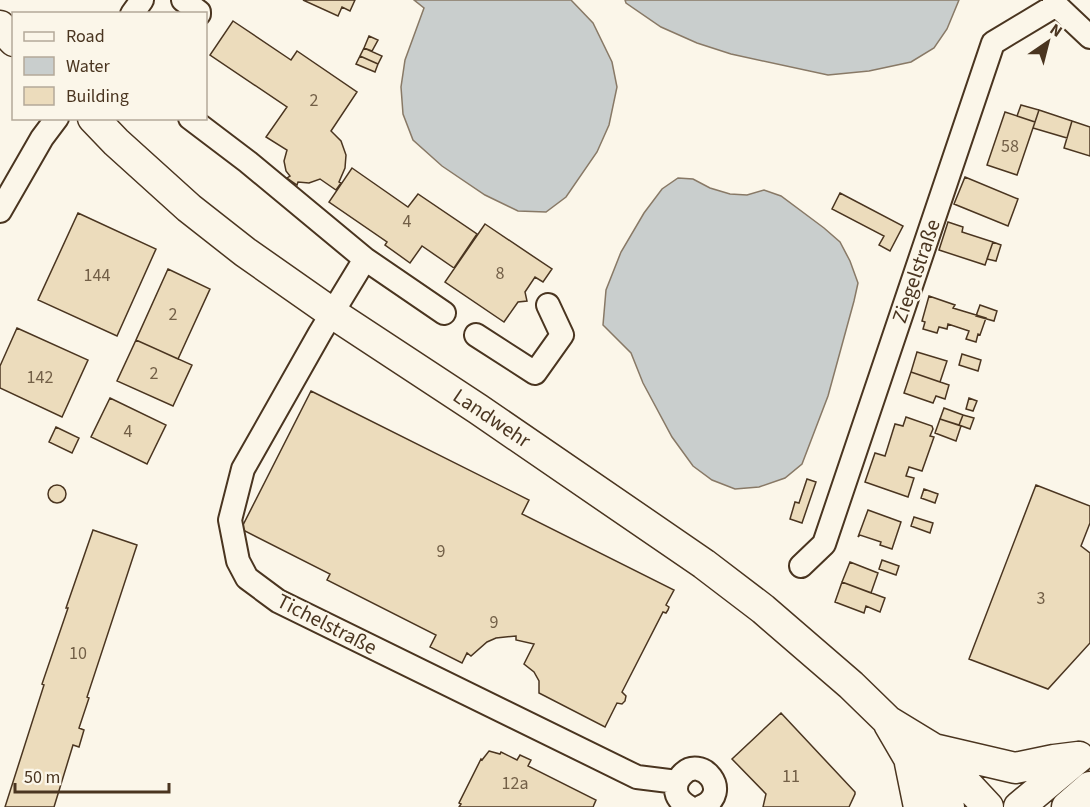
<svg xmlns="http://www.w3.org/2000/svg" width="1090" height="807" font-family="'Source Sans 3',sans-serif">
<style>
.water{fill:#c9cecd;stroke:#887966;stroke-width:1.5}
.building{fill:#ecdcbc;stroke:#4a3520;stroke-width:1.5}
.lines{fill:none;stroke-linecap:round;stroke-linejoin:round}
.minor-casing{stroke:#4a3520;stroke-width:26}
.major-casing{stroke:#4a3520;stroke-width:33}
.minor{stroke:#fbf6e9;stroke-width:22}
.major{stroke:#fbf6e9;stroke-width:30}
.labels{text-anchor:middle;stroke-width:4.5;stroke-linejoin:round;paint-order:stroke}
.number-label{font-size:18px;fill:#725f47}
.street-label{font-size:21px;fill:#4a3520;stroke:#fbf6e9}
</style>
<rect width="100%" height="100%" fill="#fbf6e9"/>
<!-- water -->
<path class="water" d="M414,0H571L593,23L612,62L617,87L609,125L597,152L566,197L546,212L518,211L485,195L442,166L413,140L403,114L401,87L405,60L424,8Z
M625,0H959L947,29L934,48L911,62L869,71L828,75L731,54L697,43L661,27L626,3Z
M678,178L693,179L710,188L730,194L747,195L764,190L781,196L824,228L840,242L850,261L858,283L854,301L828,396L802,464L785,478L759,487L735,489L712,480L693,466L672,437L643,383L631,353L603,325L606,290L621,252L644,213L662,189Z"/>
<!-- building -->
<path class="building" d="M303,0H355L350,11L342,7L338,16Z
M233,21L291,60L297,51L357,92L331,131L341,141L346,155L345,168L339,182L341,183L336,190L320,179L309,183L298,182L297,185L287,178L290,176L286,171L284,161L287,150L266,137L287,107L210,55Z
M369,36L378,40L372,51L364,48Z
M364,48L382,56L378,64L360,56Z
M360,56L378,64L375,72L356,64Z
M1021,105L1039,110L1035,122L1017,116Z
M1039,110L1072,121L1067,138L1033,128Z
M1005,112L1035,122L1017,175L987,165Z
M1072,121L1090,127V156L1064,148Z
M352,168L408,207L418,194L477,234L454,268L422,246L410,263L385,245L387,242L329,202Z
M965,177L1018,199L1008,226L954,204Z
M840,193L903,226L890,251L879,245L884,236L832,209Z
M78,213L156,249L117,336L38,300Z
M948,222L963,227L962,232L993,242L985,265L939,250Z
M485,224L552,269L543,282L535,277L525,292L527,301L518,302L504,322L445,282Z
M993,242L1001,245L996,261L987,259Z
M168,269L210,289L178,359L136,340Z
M929,296L955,305L953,308L986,318L980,335L978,334L976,342L966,339L969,331L948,324L947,329L939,327L937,333L923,329L925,322L922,321Z
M980,305L997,311L994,321L976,316Z
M17,328L88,360L62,417L0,388V366Z
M136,340L192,365L173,406L117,381Z
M917,352L947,361L940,382L911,372Z
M962,354L981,360L978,371L959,365Z
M911,372L949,385L945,399L936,396L933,403L904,393Z
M311,391L529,500L522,514L674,590L666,605L669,607L668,610L666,613L663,612L622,692L626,696L625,701L622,704L617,703L605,727L539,693V681L534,672L524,664L534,644L516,640V636L496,638L487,642L471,656L467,653L462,663L430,647L436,635L327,580L330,574L241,529Z
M110,398L166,425L147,464L91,437Z
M969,398L977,401L973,411L966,409Z
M944,408L963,415L959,425L940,419Z
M963,415L974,418L970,429L959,425Z
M906,417L932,426L933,429L930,436L934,437L922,471L909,467L906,476L914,478L908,497L865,482L875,453L885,456L895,424L903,426Z
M940,419L961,426L956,441L935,433Z
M56,427L79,438L72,453L49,442Z
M807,479L816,482L802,523L790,519L795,502L799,503Z
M1036,485L1090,506V523L1081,546L1090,553V643L1048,689L969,659Z
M48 494a9 9 0 1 1 18 0a9 9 0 1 1-18 0Z
M924,489L938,494L935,503L921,498Z
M868,510L901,522L892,549L880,545L881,542L860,535L858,537Z
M914,517L933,523L930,533L911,526Z
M93,530L137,545L87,697L89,698L79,728L84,730L79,747L73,745L54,807H5L44,685L42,684L68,608H66Z
M882,560L899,566L896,575L879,569Z
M850,562L878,573L871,593L842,582Z
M842,582L885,598L880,612L866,606L864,613L835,602Z
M781,713L855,792V794L849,807H763L766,794L732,759Z
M489,751L500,754L501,752L517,760L520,755L531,760L528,766L596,800L593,807H459L461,804L459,803L481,759L482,760Z"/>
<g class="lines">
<!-- minor casing -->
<g class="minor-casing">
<path id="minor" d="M183,0L199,12V14
M1056,5L1090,37
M132,14L142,0
M190,118L248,162L365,259L444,313
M0,211L42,138L57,118
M365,259L320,333L243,469L230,520L238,561L247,578L278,601L637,777L677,782
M476,335L535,373L562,335L548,305
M801,566L824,544L993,43L1056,5L1054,0
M689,807C682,803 676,798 676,789C676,784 678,779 681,776C701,752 734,793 701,807"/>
</g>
<!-- major casing -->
<g class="major-casing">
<path id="major" d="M0,26L14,41
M93,118L116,142L189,208L245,252L332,313L478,409L704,564L763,609L851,685L888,721L934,749L988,807
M889,724L910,760L949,807
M934,749L1015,768L1054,760L1078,757
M910,763L919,807
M1019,807L1079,757
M1067,807L1090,787"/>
</g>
<!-- minor -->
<use href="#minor" class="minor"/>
<!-- major -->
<use href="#major" class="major"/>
</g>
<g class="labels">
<!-- number labels -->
<g class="number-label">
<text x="314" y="106">2</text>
<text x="1010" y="152">58</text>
<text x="407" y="227">4</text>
<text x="500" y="279">8</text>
<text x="97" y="281">144</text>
<text x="173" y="320">2</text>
<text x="154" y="379">2</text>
<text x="40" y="383">142</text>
<text x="128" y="437">4</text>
<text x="441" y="557">9</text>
<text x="1041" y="604">3</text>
<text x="494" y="628">9</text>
<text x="78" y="659">10</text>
<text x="791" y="782">11</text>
<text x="515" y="789">12a</text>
</g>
<!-- street labels -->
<g class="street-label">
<text transform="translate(916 271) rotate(-71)" y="7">Ziegelstraße</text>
<text transform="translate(492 418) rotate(34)" y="7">Landwehr</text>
<text transform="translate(327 624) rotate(27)" y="7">Tichelstraße</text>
</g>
</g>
<!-- legend -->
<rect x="12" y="12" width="195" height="108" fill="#fbf6e9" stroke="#b4a999" stroke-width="1.5"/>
<rect x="24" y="32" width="30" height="9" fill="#fbf6e9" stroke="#b4a999" stroke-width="1.5"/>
<text x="66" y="42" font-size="18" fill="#4a3520">Road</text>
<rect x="24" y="57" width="30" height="18" fill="#c9cecd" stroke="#b4a999" stroke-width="1.5"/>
<text x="66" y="72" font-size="18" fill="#4a3520">Water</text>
<rect x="24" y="87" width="30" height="18" fill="#ecdcbc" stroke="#b4a999" stroke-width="1.5"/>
<text x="66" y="102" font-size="18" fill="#4a3520">Building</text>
<!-- north arrow -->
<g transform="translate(1048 42) rotate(35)" stroke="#fbf6e9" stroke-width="4.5" paint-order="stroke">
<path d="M0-4.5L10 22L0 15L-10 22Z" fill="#4a3520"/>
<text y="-9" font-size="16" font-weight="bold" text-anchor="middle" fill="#4a3520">N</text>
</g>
<!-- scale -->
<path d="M15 783v9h154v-9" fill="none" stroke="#4a3520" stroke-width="3"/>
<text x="24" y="783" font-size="18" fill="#4a3520" stroke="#fbf6e9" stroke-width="4.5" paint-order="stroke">50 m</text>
</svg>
